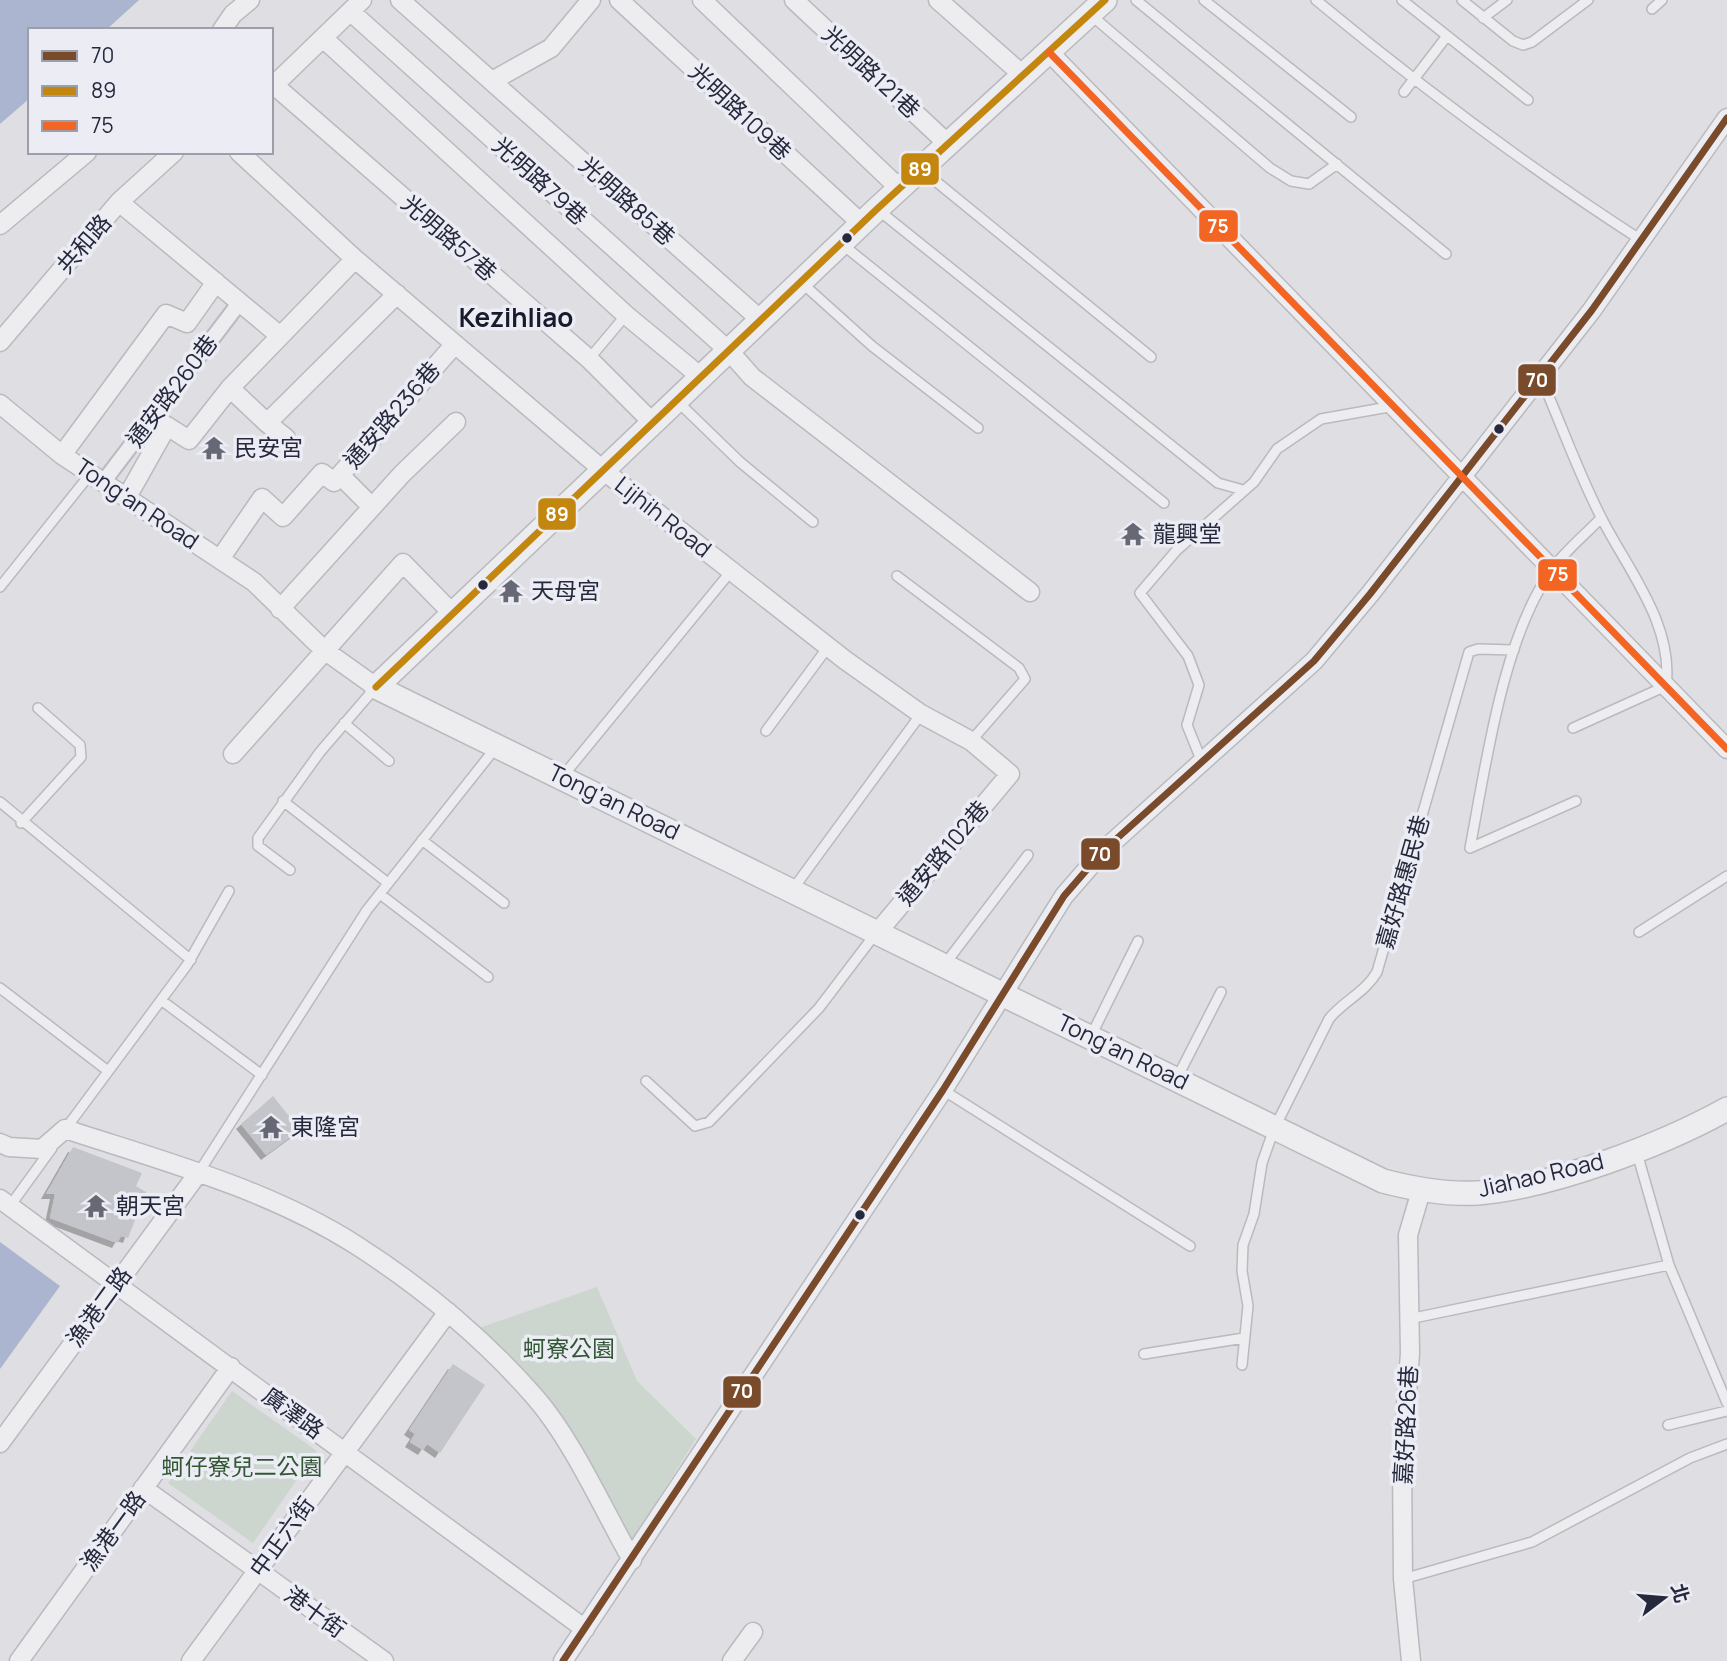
<svg xmlns="http://www.w3.org/2000/svg" width="1727" height="1661" font-family="Manrope,'Noto Sans TC',sans-serif">
<style>
.green{fill:#ccd6ce}
.water{fill:#acb5cf}
.building{fill:#c4c5ca;filter:url(#shadow)}
.lines{fill:none;stroke-linecap:round;stroke-linejoin:round}
.service-casing{stroke:#b9babf;stroke-width:12}
.pedestrian-casing{stroke:#b9babf;stroke-width:18}
.minor-casing{stroke:#b9babf;stroke-width:21}
.tertiary-casing{stroke:#b9babf;stroke-width:26}
.service{stroke:#ededf0;stroke-width:9}
.pedestrian{stroke:#ededf0;stroke-width:14}
.minor{stroke:#ededf0;stroke-width:18}
.tertiary{stroke:#ededf0;stroke-width:23}
.bus-1-casing{stroke:#ebecf4;stroke-width:12}
.bus-2-casing{stroke:#ebecf4;stroke-width:12}
.bus-3-casing{stroke:#ebecf4;stroke-width:12}
.bus-1{stroke:#7a4b2a;stroke-width:7}
.bus-2{stroke:#c3870f;stroke-width:7}
.bus-3{stroke:#f26522;stroke-width:7}
.bus-dot{fill:#26293c;stroke:#ebecf4;stroke-width:2.5}
.labels{text-anchor:middle;stroke-width:7;stroke-linejoin:round;paint-order:stroke}
.street-label{font-size:23px;fill:#26293c;stroke:#ebecf4}
.poi-label{font-size:23px;fill:#26293c;stroke:#ebecf4;text-anchor:start}
.park-label{font-size:23px;fill:#335734;stroke:#ebecf4}
.quarter-label{font-size:26px;font-weight:bold;fill:#181b2c;stroke:#ebecf4}
.line-badge{stroke:#ebecf4;stroke-width:2.5}
.badge-label{font-size:19px;text-anchor:middle;font-weight:bold;fill:#fff}
</style>
<defs>
<filter id="shadow"><feDropShadow dx="-5" dy="5" stdDeviation="0" flood-color="#0004"/></filter>
</defs>
<rect width="100%" height="100%" fill="#dedee3"/>
<!-- green -->
<path class="green" d="M597,1287L637,1381L696,1439L632,1540L562,1415L479,1328Z
M232,1391L317,1451L253,1543L168,1483Z"/>
<!-- water -->
<path class="water" d="M0,0H139L106,30H30V98L0,124Z
M0,1242L60,1286L0,1369Z"/>
<!-- building -->
<path class="building" d="M273,1096L300,1130L266,1155L241,1124Z
M73,1147L142,1173L136,1186L146,1192L128,1238L121,1236L117,1243L50,1218L55,1194H46Z
M453,1364L485,1385L440,1453L427,1444L423,1450L410,1442L415,1434L409,1430Z"/>
<g class="lines">
<!-- service casing -->
<g class="service-casing">
<path id="service" d="M1136,0L1446,254
M1204,0L1351,117
M1316,0C1421,87 1526,166 1641,240
M1402,0L1528,100
M1462,0L1513,41L1523,45L1532,42L1588,0
M1652,9L1662,0
M1091,15L1270,168L1291,181L1309,184L1337,164
M1483,18L1507,0
M1404,92L1447,36
M922,170L1151,357
M877,209L1218,483L1243,490
M843,245L1164,503
M802,283L872,346L978,428
M589,359L626,315
M1540,376C1561,423 1578,473 1602,519C1628,570 1674,625 1666,686L1573,728
M676,400L740,462L813,522
M897,576L1019,668L1025,679L971,741
M0,587L91,473
M344,723L389,761
M766,731L828,647
M1202,762L1187,725L1199,685L1188,656L1140,593L1176,551L1254,482L1277,449L1321,419L1394,406
M563,776L732,570
M283,801L388,883
M0,802L191,960
M21,823L81,757L80,745L38,708
M422,840L504,903
M1470,848C1486,764 1503,636 1553,568C1566,550 1586,534 1601,518
M1470,848L1576,801
M290,870L258,846V838L320,752L375,688
M793,889L921,714
M380,894L488,977
M1639,932L1727,876
M945,964L1028,855
M0,988L108,1071
M161,1000L262,1075
M1091,1036L1138,941
M1177,1078L1221,992
M646,1081L695,1126L709,1122L819,1008L876,933
M943,1090L1190,1246
M64,1131L187,965L229,891
M1637,1153L1669,1265L1727,1403
M199,1172L367,910L497,746
M10,1206L52,1148
M1409,1319L1669,1265
M1144,1354L1244,1338
M1242,1365L1248,1306L1242,1271L1243,1245L1254,1214L1262,1163L1274,1129L1329,1019C1343,1001 1365,993 1377,972L1469,652L1478,649L1514,650
M1668,1425L1727,1411
M1403,1579L1532,1542L1690,1458L1727,1444"/>
</g>
<!-- pedestrian casing -->
<g class="pedestrian-casing">
<path id="pedestrian" d="M104,481L240,302"/>
</g>
<!-- minor casing -->
<g class="minor-casing">
<path id="minor" d="M400,0L762,321
M619,0L862,224
M702,0L900,189
M794,0L948,144
M938,0L1024,76
M351,12L729,351L752,377L1030,592
M222,30L233,14L250,0
M324,39L626,315L701,377
M1049,52L1727,749
M492,81L551,48L591,0
M274,85L589,359L652,422
M271,88L362,0
M239,152L355,259L604,471L845,660L921,714L971,741L1010,774L877,933
M119,202L279,335
M0,225L87,152
M0,342L119,202L174,152
M230,388L267,423L397,294
M0,404L62,455L254,582L324,650L376,687
M267,423L286,438
M62,455L166,314L187,323L216,282
M340,475L372,507
M127,497L167,426L189,440L230,388L355,259
M220,559L262,498L283,517L322,473L334,482L455,344
M280,609L402,474L456,422
M233,754L403,563L453,614
M0,1143L9,1147L42,1149L65,1129C163,1161 268,1189 356,1245C420,1286 483,1338 534,1396C572,1439 603,1509 632,1560
M0,1199L585,1629
M0,1443L199,1172
M143,1488L384,1661
M19,1661L231,1367
M191,1661L448,1312
M563,1661L943,1090L1064,896L1103,851L1314,661L1370,594L1592,310L1727,118
M732,1661L753,1632
M1411,1661L1403,1579L1402,1460L1410,1353L1408,1235L1421,1191"/>
</g>
<!-- tertiary casing -->
<g class="tertiary-casing">
<path id="tertiary" d="M1105,0L877,209L376,687L1383,1181C1414,1189 1445,1195 1478,1193C1552,1187 1662,1145 1727,1109"/>
</g>
<!-- service -->
<use href="#service" class="service"/>
<!-- pedestrian -->
<use href="#pedestrian" class="pedestrian"/>
<!-- minor -->
<use href="#minor" class="minor"/>
<!-- tertiary -->
<use href="#tertiary" class="tertiary"/>
<!-- bus-1 casing -->
<g class="bus-1-casing">
<path id="bus-1" d="M563,1661L943,1090L1064,896L1103,851L1314,661L1370,594L1592,310L1727,118"/>
</g>
<!-- bus-2 casing -->
<g class="bus-2-casing">
<path id="bus-2" d="M376,687L877,209L1105,0"/>
</g>
<!-- bus-3 casing -->
<g class="bus-3-casing">
<path id="bus-3" d="M1049,52L1727,749"/>
</g>
<!-- bus-1 -->
<use href="#bus-1" class="bus-1"/>
<!-- bus-2 -->
<use href="#bus-2" class="bus-2"/>
<!-- bus-3 -->
<use href="#bus-3" class="bus-3"/>
</g>
<!-- icons -->
<defs>
<g id="temple-bare" transform="scale(1.89)"><path d="M0-6L5-2H3V0L6.5 2.5H4V6H1.5V3h-3V6H-4V2.5H-6.5L-3 0V-2H-5Z" fill="#666876" stroke="#ebecf4" stroke-width="2.5" paint-order="stroke"/></g>
</defs>
<g fill-rule="evenodd">
<use href="#temple-bare" x="214" y="448"/>
<use href="#temple-bare" x="1133" y="534"/>
<use href="#temple-bare" x="511" y="591"/>
<use href="#temple-bare" x="271" y="1127"/>
<use href="#temple-bare" x="96" y="1206"/>
</g>
<!-- markers -->
<g class="bus-dot">
<circle cx="847" cy="238" r="6"/>
<circle cx="1499" cy="429" r="6"/>
<circle cx="483" cy="585" r="6"/>
<circle cx="860" cy="1215" r="6"/>
</g>
<g class="labels">
<!-- street labels -->
<g class="street-label">
<text transform="translate(871 72) rotate(43)" y="8">光明路121巷</text>
<text transform="translate(740 112) rotate(43)" y="8">光明路109巷</text>
<text transform="translate(540 181) rotate(42)" y="8">光明路79巷</text>
<text transform="translate(627 201) rotate(42)" y="8">光明路85巷</text>
<text transform="translate(449 238) rotate(41)" y="8">光明路57巷</text>
<text transform="translate(84 244) rotate(-49)" y="8">共和路</text>
<text transform="translate(172 391) rotate(-53)" y="8">通安路260巷</text>
<text transform="translate(392 415) rotate(-49)" y="8">通安路236巷</text>
<text transform="translate(137 504) rotate(34)" y="8">Tong'an Road</text>
<text transform="translate(663 517) rotate(38)" y="8">Lijhih Road</text>
<text transform="translate(614 802) rotate(26)" y="8">Tong'an Road</text>
<text transform="translate(943 853) rotate(-50)" y="8">通安路102巷</text>
<text transform="translate(1403 882) rotate(-74)" y="8">嘉好路惠民巷</text>
<text transform="translate(1123 1052) rotate(26)" y="8">Tong'an Road</text>
<text transform="translate(1541 1175) rotate(-13)" y="8">Jiahao Road</text>
<text transform="translate(99 1307) rotate(-54)" y="8">漁港二路</text>
<text transform="translate(293 1413) rotate(36)" y="8">廣澤路</text>
<text transform="translate(1406 1425) rotate(-87)" y="8">嘉好路26巷</text>
<text transform="translate(113 1531) rotate(-54)" y="8">漁港一路</text>
<text transform="translate(282 1537) rotate(-54)" y="8">中正六街</text>
<text transform="translate(315 1612) rotate(36)" y="8">港十街</text>
</g>
<!-- poi labels -->
<g class="poi-label">
<text x="234" y="456">民安宮</text>
<text x="1153" y="542">龍興堂</text>
<text x="531" y="599">天母宮</text>
<text x="291" y="1135">東隆宮</text>
<text x="116" y="1214">朝天宮</text>
</g>
<!-- park labels -->
<g class="park-label">
<text x="569" y="1357">蚵寮公園</text>
<text x="242" y="1475">蚵仔寮兒二公園</text>
</g>
<!-- quarter labels -->
<g class="quarter-label">
<text x="516" y="327">Kezihliao</text>
</g>
</g>
<g class="line-badge">
<rect x="900" y="152" width="40" height="34" rx="7" fill="#c3870f"/>
<rect x="1198" y="209" width="41" height="34" rx="7" fill="#f26522"/>
<rect x="1517" y="363" width="40" height="34" rx="7" fill="#7a4b2a"/>
<rect x="537" y="497" width="40" height="34" rx="7" fill="#c3870f"/>
<rect x="1537" y="558" width="41" height="34" rx="7" fill="#f26522"/>
<rect x="1080" y="837" width="41" height="34" rx="7" fill="#7a4b2a"/>
<rect x="722" y="1375" width="40" height="34" rx="7" fill="#7a4b2a"/>
</g>
<g class="badge-label">
<text x="920" y="176">89</text>
<text x="1218" y="233">75</text>
<text x="1537" y="387">70</text>
<text x="557" y="521">89</text>
<text x="1558" y="581">75</text>
<text x="1100" y="861">70</text>
<text x="742" y="1398">70</text>
</g>
<!-- legend -->
<rect x="28" y="28" width="245" height="126" fill="#ebecf4" stroke="#9c9eaa" stroke-width="2"/>
<rect x="42" y="51" width="35" height="10" fill="#7a4b2a" stroke="#9c9eaa" stroke-width="2"/>
<text x="91" y="63" font-size="21" fill="#26293c">70</text>
<rect x="42" y="86" width="35" height="10" fill="#c3870f" stroke="#9c9eaa" stroke-width="2"/>
<text x="91" y="98" font-size="21" fill="#26293c">89</text>
<rect x="42" y="121" width="35" height="10" fill="#f26522" stroke="#9c9eaa" stroke-width="2"/>
<text x="91" y="133" font-size="21" fill="#26293c">75</text>
<!-- north arrow -->
<g transform="translate(1664 1598) rotate(74)" stroke="#ebecf4" stroke-width="5" paint-order="stroke">
<path d="M0-5L12 26L0 18L-12 26Z" fill="#26293c"/>
<text y="-10" font-size="19" font-weight="bold" text-anchor="middle" fill="#26293c">北</text>
</g>
</svg>
